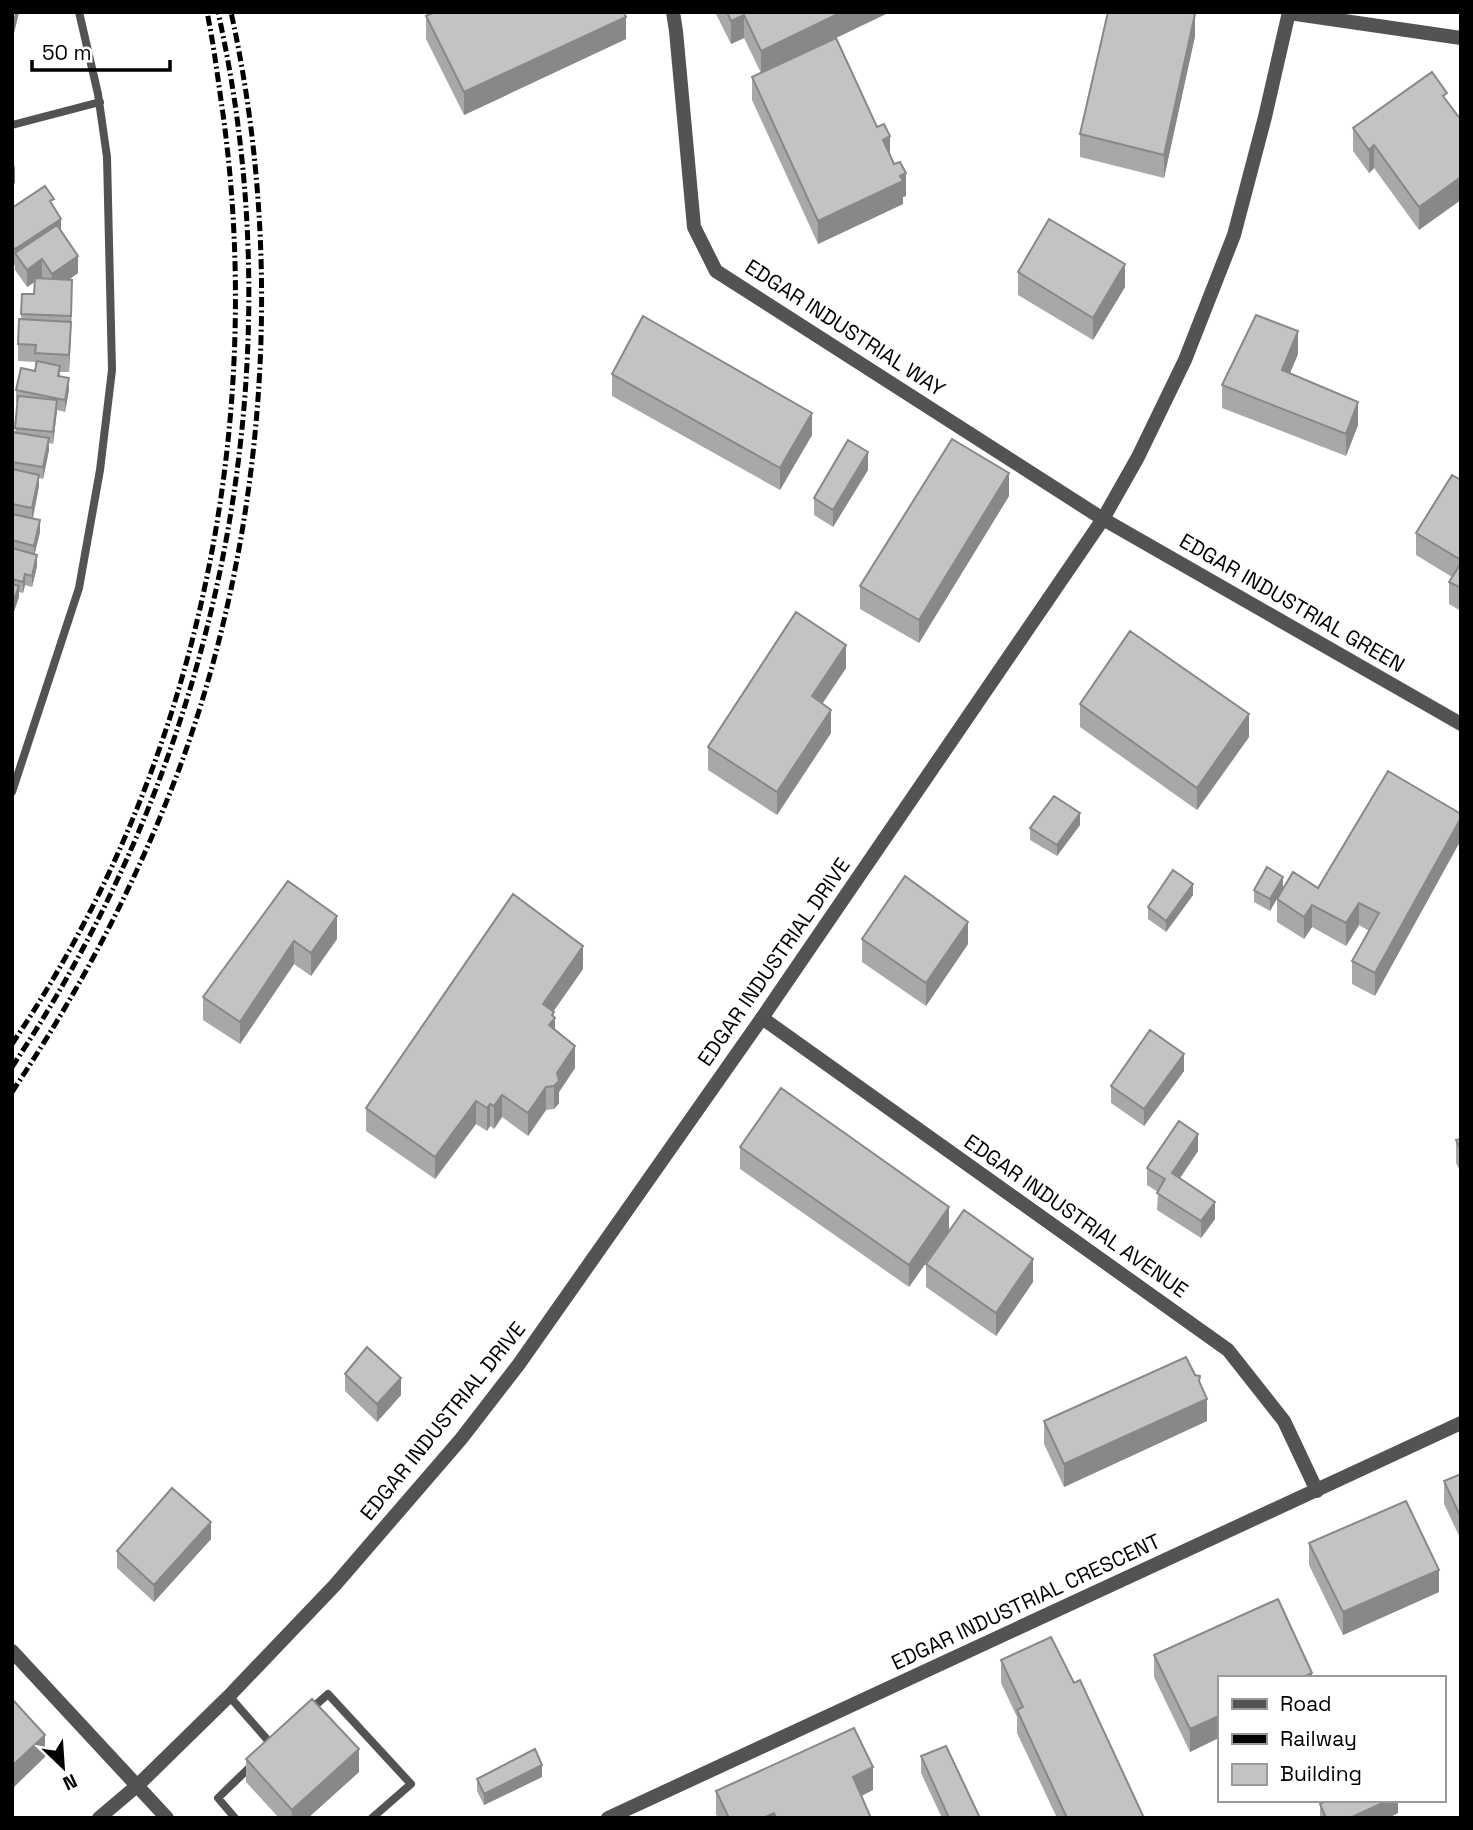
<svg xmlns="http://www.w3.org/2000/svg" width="1473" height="1830" font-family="'Space Grotesk',sans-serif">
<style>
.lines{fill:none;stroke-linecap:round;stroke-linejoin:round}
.service{stroke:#535353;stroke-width:8}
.minor{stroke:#535353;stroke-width:14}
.tertiary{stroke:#535353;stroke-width:14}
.rail{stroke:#000;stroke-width:5;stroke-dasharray:10 3.5 2 3.5;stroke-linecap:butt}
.wall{fill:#a8a8a8}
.shaded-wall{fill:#888}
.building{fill:#c3c3c3;stroke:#888;stroke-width:2}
.labels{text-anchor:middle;stroke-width:7;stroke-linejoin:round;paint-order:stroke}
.street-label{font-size:21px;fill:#000;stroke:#fff}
</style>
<rect width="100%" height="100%" fill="#fff"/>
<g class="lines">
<!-- service -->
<path class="service" d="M12,125L100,102
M12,792L79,588L100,470L112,370L107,157L98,94L79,12
M229,1696L272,1745
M309,1711L328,1694L411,1784L372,1818
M235,1818L218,1798L253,1764"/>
<!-- minor -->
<path class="minor" d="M673,12L676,31L694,227L716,271L1103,519L1461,724
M1289,13L1461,38
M762,1018L1228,1350L1284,1421L1317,1491
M12,1651L167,1818
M608,1818L1461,1423"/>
<!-- tertiary -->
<path class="tertiary" d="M99,1818L138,1785L229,1696L335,1585L461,1439L519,1364L762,1018L1103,519L1138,457L1185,360L1234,235L1265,117L1289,12"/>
<!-- rail -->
<path class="rail" d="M12,1044C194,775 267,435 223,114C218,80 214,46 207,12
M12,1067C217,760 299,374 218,12
M12,1092C81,989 138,880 181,764C267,527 285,258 231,12"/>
</g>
<!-- wall -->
<path class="wall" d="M12,12H19L14,33L12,32Z
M715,12H890L821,45L890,155L906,196L903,197V204L818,244L752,100V77L761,73L744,38L731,44Z
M426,16L626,39L464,115L426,39Z
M1195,36L1164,178L1080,157V134Z
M1447,102L1419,230L1374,168L1369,173L1353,151V128Z
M12,208H54L61,230L78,273L69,280L72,297L69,372H60V376L69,390L65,412L57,410L53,444L49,443V450L43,479L39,478V486L33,519L40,532L34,554L37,566L32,587L25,585L23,593L19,592V597L12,617V432L15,433L18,402H16V390L35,370V362L18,361V344L21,319L22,294H34L35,282L27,287L15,270V266L12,262Z
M1018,272L1125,287L1093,340L1018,295Z
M1298,354L1290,373L1358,425L1346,456L1222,408V385Z
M612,374L812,435L780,490L612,396Z
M868,470L833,527L814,515V498Z
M1461,480V611L1449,604V582L1452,577L1416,555V533Z
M1009,496L919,643L860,609V586Z
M846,668L822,704L831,733L777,815L708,770V747Z
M1080,704L1249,737L1197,810L1080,727Z
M1388,771L1375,996L1352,984V961L1369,931L1359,925L1346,946L1312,927L1304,939L1277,922V899L1318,888Z
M1080,825L1057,856L1030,840V828Z
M288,881L337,939L311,976L294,964L240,1044L203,1020V997Z
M1283,888L1270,911L1254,902V890Z
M1193,895L1166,932L1148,919V907Z
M862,939L968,944L926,1006L862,962Z
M583,969L553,1012L555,1030L575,1068L559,1092V1103L554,1109L546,1110L528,1136L502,1117L494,1129L490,1126L487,1131L476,1124L435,1179L366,1131V1108Z
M1184,1071L1144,1126L1111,1103V1086Z
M1461,1139V1173L1456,1163V1140Z
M740,1147L949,1230L909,1287L740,1169Z
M1198,1151L1180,1178L1215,1219L1201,1238L1157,1210L1158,1192L1147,1185V1168Z
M926,1264L1033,1282L996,1336L926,1287Z
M345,1374L401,1395L377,1422L345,1391Z
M1195,1375L1200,1383L1207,1421L1064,1487L1044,1444V1421Z
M1461,1474V1540L1444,1504V1481Z
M211,1539L154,1602L117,1568V1551Z
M1309,1543L1439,1592L1343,1635L1309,1565Z
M1154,1655L1312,1678L1190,1752L1154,1677Z
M1001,1660L1144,1818H1057L1017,1733V1717L1001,1683Z
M921,1756L980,1818H942L921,1773Z
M246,1759L359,1772L308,1818H279L246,1782Z
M542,1777L484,1805L477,1791V1779Z
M873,1790L861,1796L871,1818H718L716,1814V1791Z
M1398,1800V1813L1388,1818H1320V1804Z"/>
<!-- shaded-wall -->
<path class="shaded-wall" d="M17,12H19L14,33V21Z
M842,12H890L761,74V51Z
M1195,14V36L1164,178V155Z
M744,15V38L731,44V21Z
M626,17V39L464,115V92Z
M890,136V159L883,140Z
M1374,145V168L1369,173V150Z
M15,165V182L12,191V174Z
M906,173V196L903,197V204L818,244V221Z
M1461,177V200L1419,230V207Z
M61,219V236L15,253V266V249Z
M78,256V273L52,291V274Z
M42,259V277L27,287V270Z
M1125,264V287L1093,340V318Z
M72,280L71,339L69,372V355Z
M1298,331V354L1282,392V370Z
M69,378V390L65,412V400Z
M57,400V411L53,444V432Z
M1358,402V425L1346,456V434Z
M812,413V435L780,490V468Z
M49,438V450L43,479V467Z
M868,452V470L833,527V510Z
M1009,473V496L919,643V620Z
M39,475V486L32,520V508Z
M40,520V532L34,557V546Z
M37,555V566L32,587V576Z
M25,574V585L23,593V582Z
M19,586V597L12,617V605Z
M846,645V668L812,719V696Z
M831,710V733L777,815V792Z
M1249,714V737L1197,810V788Z
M1080,813V825L1057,856V845Z
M1461,818V840L1375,996V973Z
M1283,877V888L1270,911V899Z
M1193,884V895L1166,932V921Z
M1359,903V925L1346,946V923Z
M1312,905V927L1304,939V917Z
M337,916V939L311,976V953Z
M968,922V944L926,1006V983Z
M294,941V964L240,1044V1022Z
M583,946V969L543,1026V1004Z
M554,1012V1019L555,1018V1041L549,1025Z
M575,1046V1068L559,1092V1103L554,1109V1086L557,1073Z
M1184,1054V1071L1144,1126V1109Z
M546,1087V1110L528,1136V1113Z
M502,1095V1117L494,1129V1106Z
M476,1101V1124L435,1179V1157Z
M490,1104V1126L487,1131V1108Z
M1198,1134V1151L1172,1190V1173Z
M1215,1202V1219L1201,1238V1221Z
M949,1207V1230L909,1287V1265Z
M1033,1259V1282L996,1336V1313Z
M1200,1376V1399H1207V1421L1064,1487V1464L1199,1381Z
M401,1378V1395L377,1422V1404Z
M211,1522V1539L154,1602V1585Z
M1439,1570V1592L1343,1635V1612Z
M1312,1673V1678H1301Z
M1219,1716V1738L1190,1752V1729Z
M45,1735V1757L12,1789V1766Z
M359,1749V1772L308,1818H292V1810Z
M542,1765V1777L484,1805V1794Z
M873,1767V1790L853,1800V1777Z
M1389,1800H1398V1813L1388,1818H1350Z
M774,1813V1818H763Z"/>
<!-- building -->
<path class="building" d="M12,12H17L14,21H12Z
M434,12H624L626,17L464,92L426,16Z
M727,12H842L761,51L744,15L731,21Z
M1108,12H1189L1195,14L1164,155L1080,134Z
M836,38L877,127L884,124L890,136L883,140L894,164L900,162L906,173L900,176L903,181L818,221L752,77Z
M1432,72L1447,93L1443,96L1461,120V177L1419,207L1374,145L1369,150L1353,128Z
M45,186L54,199L50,201L61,219L15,249L12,245V208Z
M1049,219L1125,264L1093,318L1018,272Z
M57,225L78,256L52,274L42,259L27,270L15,253Z
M35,278L72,280L71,316L21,314L22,294H34Z
M1256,315L1298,331L1282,370L1358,402L1346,434L1222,385Z
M643,316L812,413L780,468L612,374Z
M19,319L71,322L69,355L35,353L36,345L18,344Z
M37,361L60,366L58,376L69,378L65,400L16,390L21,368L35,371Z
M18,396L57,400L53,432L15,428Z
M12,432L49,438L43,467L12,462Z
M952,439L1009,473L919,620L860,586Z
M848,440L868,452L833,510L814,498Z
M12,469L39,475L32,508L12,504Z
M1452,475L1461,480V560L1416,533Z
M12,514L40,520L34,546L12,540Z
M12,548L37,555L32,576L25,574L23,582L12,579Z
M1461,563V588L1449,582Z
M12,584L19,586L12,605Z
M796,612L846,645L812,696L831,710L777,792L708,747Z
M1130,631L1249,714L1197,788L1080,704Z
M1388,771L1461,814V818L1375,973L1352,961L1379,913L1359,903L1346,923L1312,905L1304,917L1277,899L1293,872L1318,888Z
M1054,796L1080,813L1057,845L1030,828Z
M1267,867L1283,877L1270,899L1254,890Z
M1173,870L1193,884L1166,921L1148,907Z
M905,876L968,922L926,983L862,939Z
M288,881L337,916L311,953L294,941L240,1022L203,997Z
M513,894L583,946L543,1004L554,1012L552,1015L555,1018L549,1025L575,1046L557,1073L559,1081L554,1086L546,1087L528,1113L502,1095L494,1106L490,1104L487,1108L476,1101L435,1157L366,1108Z
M1150,1030L1184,1054L1144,1109L1111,1086Z
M781,1088L949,1207L909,1265L740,1147Z
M1179,1121L1198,1134L1172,1173L1215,1202L1201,1221L1157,1193L1165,1179L1147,1168Z
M1461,1139V1151L1456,1140Z
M964,1210L1033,1259L996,1313L926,1264Z
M367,1347L401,1378L377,1404L345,1374Z
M1186,1357L1195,1375L1200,1376L1199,1381L1207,1399L1064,1464L1044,1421Z
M1461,1474V1518L1444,1481Z
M172,1488L211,1522L154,1585L117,1551Z
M1406,1501L1439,1570L1343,1612L1309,1543Z
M1278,1599L1312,1673L1301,1678H1219V1716L1190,1729L1154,1655Z
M1051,1637L1074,1683L1080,1680L1144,1818H1067L1017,1710L1023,1707L1001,1660Z
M12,1699L45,1735L12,1766Z
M312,1699L359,1749L292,1810L246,1759Z
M854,1728L873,1767L853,1777L871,1818H776L774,1813L763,1818H729L716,1791Z
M946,1746L980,1818H949L921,1756Z
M535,1749L542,1765L484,1794L477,1779Z
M1328,1800H1389L1350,1818H1326L1320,1804Z"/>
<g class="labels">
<!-- street labels -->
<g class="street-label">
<text transform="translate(845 328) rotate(33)" y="7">EDGAR INDUSTRIAL WAY</text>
<text transform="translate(1292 603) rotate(30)" y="7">EDGAR INDUSTRIAL GREEN</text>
<text transform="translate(774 962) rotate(-55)" y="7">EDGAR INDUSTRIAL DRIVE</text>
<text transform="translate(1076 1216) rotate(35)" y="7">EDGAR INDUSTRIAL AVENUE</text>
<text transform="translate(443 1421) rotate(-51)" y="7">EDGAR INDUSTRIAL DRIVE</text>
<text transform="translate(1026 1602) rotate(-25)" y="7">EDGAR INDUSTRIAL CRESCENT</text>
</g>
</g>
<!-- border -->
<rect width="1473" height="1830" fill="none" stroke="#000000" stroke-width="28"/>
<!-- legend -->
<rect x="1218" y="1676" width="228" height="126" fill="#ffffff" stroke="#999999" stroke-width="2"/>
<rect x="1232" y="1699" width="35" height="10" fill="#535353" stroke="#999999" stroke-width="2"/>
<text x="1280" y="1711" font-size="21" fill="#000000">Road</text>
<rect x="1232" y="1734" width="35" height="10" fill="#000000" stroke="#999999" stroke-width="2"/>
<text x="1280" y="1746" font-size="21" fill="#000000">Railway</text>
<rect x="1232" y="1764" width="35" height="21" fill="#c3c3c3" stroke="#999999" stroke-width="2"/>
<text x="1280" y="1781" font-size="21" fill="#000000">Building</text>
<!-- north arrow -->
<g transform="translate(63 1767) rotate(155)" stroke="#ffffff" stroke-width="5" paint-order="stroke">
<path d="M0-5L12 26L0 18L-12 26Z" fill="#000000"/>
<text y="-10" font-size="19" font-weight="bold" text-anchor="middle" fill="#000000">N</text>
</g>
<!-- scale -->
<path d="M32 60v10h138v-10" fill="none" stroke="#000000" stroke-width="3.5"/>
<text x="42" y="60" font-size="21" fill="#000000" stroke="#ffffff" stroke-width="5" paint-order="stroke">50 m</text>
</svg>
